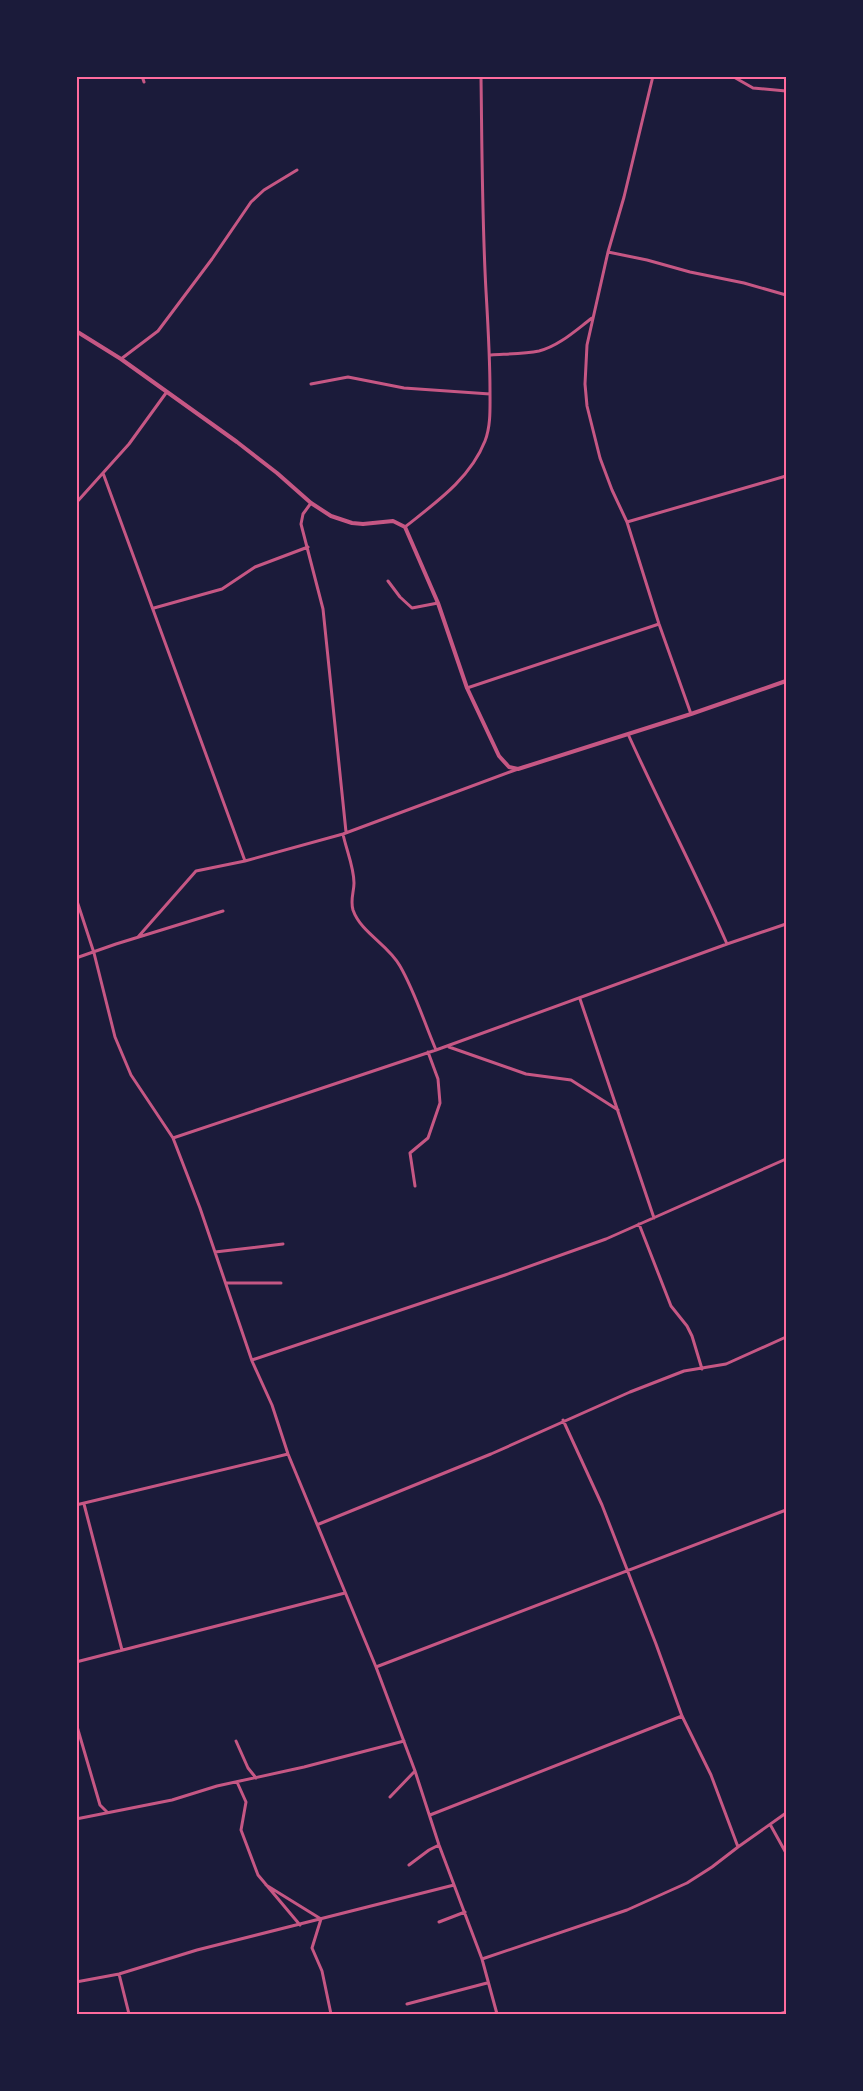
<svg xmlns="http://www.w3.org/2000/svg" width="863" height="2091" font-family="'Fira Sans',sans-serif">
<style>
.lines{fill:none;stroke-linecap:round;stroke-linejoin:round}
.minor{stroke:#c65784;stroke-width:3}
.tertiary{stroke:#c65784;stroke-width:4}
.neatline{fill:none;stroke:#ff6b9d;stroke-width:2}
</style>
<rect width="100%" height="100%" fill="#1b1b3a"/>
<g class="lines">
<!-- minor -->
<path class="minor" d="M142,76L144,82
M653,76L624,197L608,252L587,345L585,384L587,406L600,458L612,490L627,522L659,624L691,714
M732,76L753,88L786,91
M608,252L647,260L690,272L744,283L786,295
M491,355C506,354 524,354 539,351C559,346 576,330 592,318
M121,359L158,331L212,259L251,202L264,190L297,170
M311,384L348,377L404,388L490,394
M103,473L245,861
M76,503L129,444L166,393
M311,503L303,514L301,524L323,609L346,832
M627,522L786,476
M405,527C435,503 470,479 485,441C491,425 490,408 490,391C490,358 488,325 486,291C482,220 482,148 481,76
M388,581L400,597L412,608L438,603
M154,608L222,589L255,567L308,547
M467,688L659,624
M628,734C660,805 696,873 727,944
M343,834C346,849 354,867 354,883C354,892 350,900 353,910C361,933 388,944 400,966C415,992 424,1022 436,1050
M76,898L94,953L115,1037L131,1075L173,1138L200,1208L252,1361L272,1405L288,1454L376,1667L415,1771L439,1845L482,1959L497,2014
M138,937L196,871L245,861L343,834L518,769
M76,958L116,944L223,911
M580,999L654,1218
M449,1047L526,1074L571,1080L618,1110
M173,1138L436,1050L727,944L786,924
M415,1186L410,1153L428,1138L440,1103L438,1079L428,1052
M639,1224L671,1306L687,1326L692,1336L702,1369
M215,1252L283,1244
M226,1283H281
M252,1360L505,1275L606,1239L786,1159
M84,1504L122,1650
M76,1505L288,1454
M319,1524L491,1454L630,1392L684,1371L726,1364L786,1337
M76,1662L345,1593
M376,1667L786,1510
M76,1723L100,1805L107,1812
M236,1741L248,1768L256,1778
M237,1782L246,1802L241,1830L258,1875L300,1925
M390,1797L415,1771
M430,1815L682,1716
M76,1819L172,1800L217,1786L304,1767L404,1741
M771,1826L786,1853
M738,1847L786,1813
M409,1865L429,1850L439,1845
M266,1885L321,1919L312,1948L322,1971L331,2014
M439,1922L465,1912
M482,1959L627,1910L687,1883L712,1867L738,1847L711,1775L682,1716L656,1644L602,1505L563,1420
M119,1974L129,2014
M76,1982L119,1974L197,1950L454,1885
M407,2004L487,1983
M779,2014L786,2012"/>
<!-- tertiary -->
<path class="tertiary" d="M76,331L121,359L237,442L277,473L311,503L331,516L352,523L363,524L393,521L405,527L438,603L467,688L499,756L509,767L518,769L691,714L786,681"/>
</g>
<!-- border -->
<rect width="863" height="2091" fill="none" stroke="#1b1b3a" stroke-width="156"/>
<rect x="78" y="78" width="707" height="1935" class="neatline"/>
</svg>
